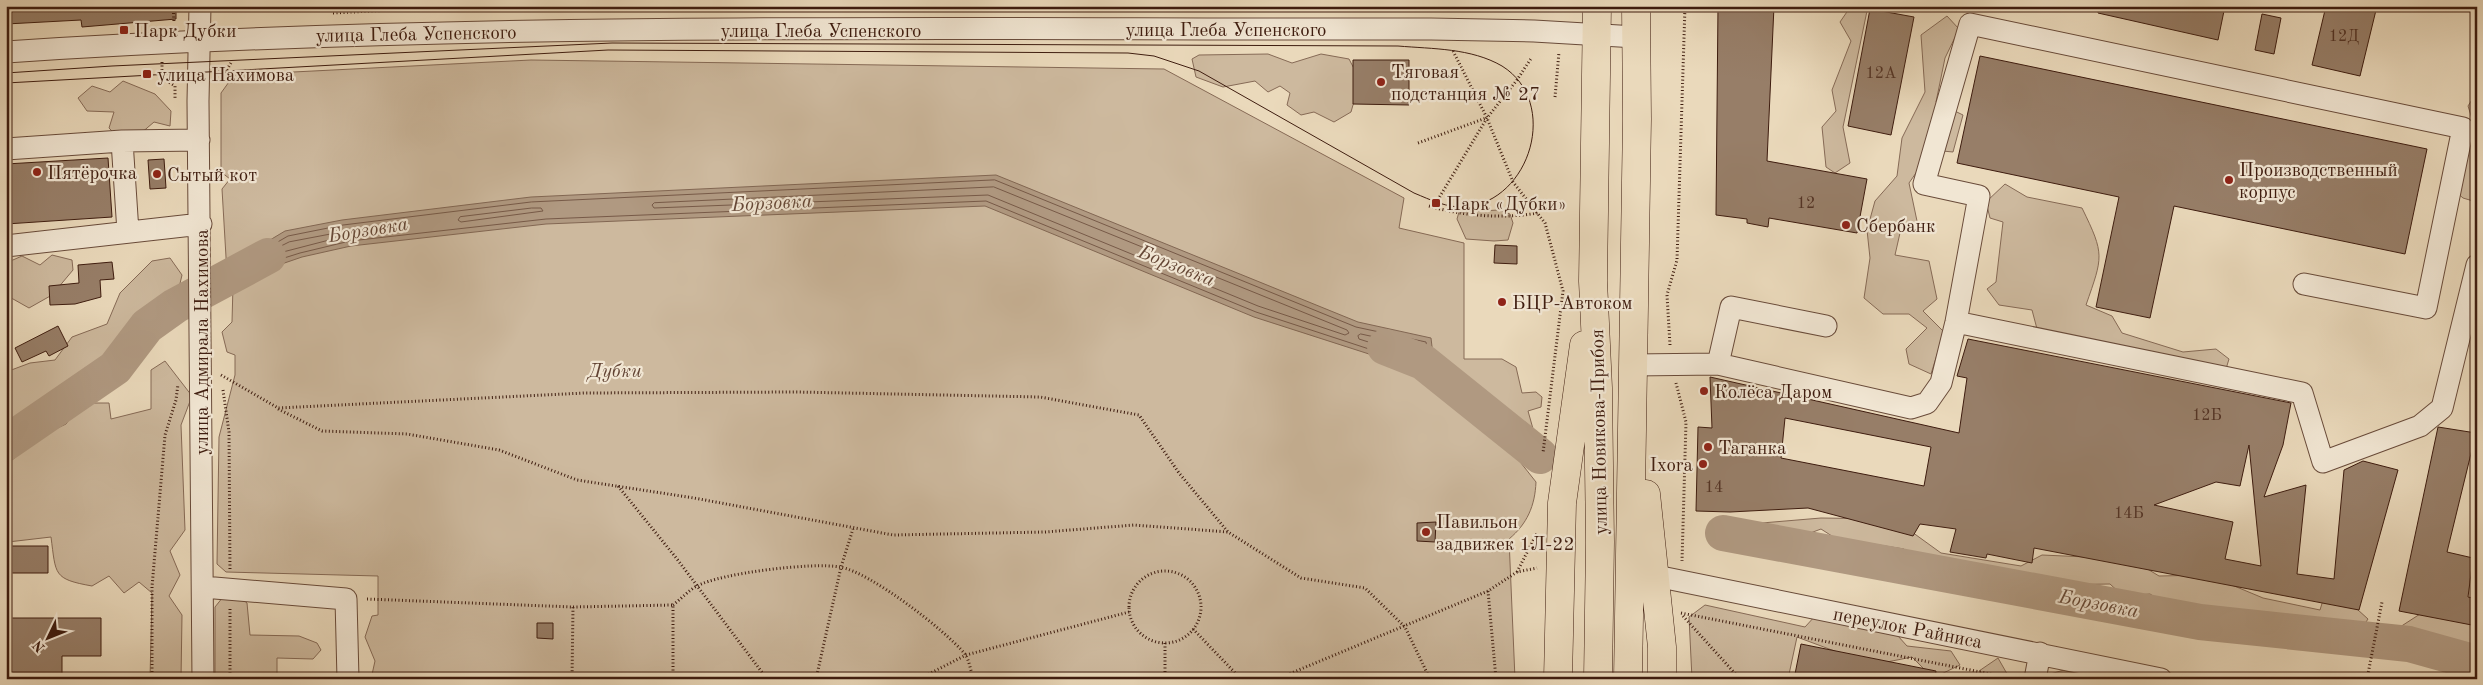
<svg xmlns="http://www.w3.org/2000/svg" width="2483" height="685" font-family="'Old Standard TT',serif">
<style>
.green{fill:#cdb99e;stroke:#866a56}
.water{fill:#b09981;stroke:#826753}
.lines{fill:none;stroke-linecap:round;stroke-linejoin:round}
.shore{stroke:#775a48;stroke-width:1}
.river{stroke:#b09981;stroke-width:36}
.building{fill:#977e68;stroke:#3e1c0f;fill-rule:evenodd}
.minor-casing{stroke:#694b3a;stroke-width:23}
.major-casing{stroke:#3e1c0f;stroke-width:29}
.path{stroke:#3e1c0f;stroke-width:3;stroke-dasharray:1 2.5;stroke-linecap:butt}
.minor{stroke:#f1e6d3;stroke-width:21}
.major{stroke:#ead9bb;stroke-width:28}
.tram{stroke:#3e1c0f;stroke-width:1}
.poi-dot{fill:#8f2418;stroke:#f1e6d3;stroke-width:2}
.labels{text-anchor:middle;stroke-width:4.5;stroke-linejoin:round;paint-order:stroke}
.number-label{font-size:16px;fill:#543425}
.street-label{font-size:19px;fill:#3e1c0f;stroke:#f1e6d3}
.poi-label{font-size:19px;fill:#3e1c0f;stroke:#f1e6d3;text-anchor:start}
.park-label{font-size:19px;font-style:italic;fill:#624333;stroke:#f1e6d3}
.water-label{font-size:20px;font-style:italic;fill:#664837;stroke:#f1e6d3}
</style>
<rect width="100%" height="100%" fill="#ead9bb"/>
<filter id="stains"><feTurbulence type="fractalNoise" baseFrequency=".004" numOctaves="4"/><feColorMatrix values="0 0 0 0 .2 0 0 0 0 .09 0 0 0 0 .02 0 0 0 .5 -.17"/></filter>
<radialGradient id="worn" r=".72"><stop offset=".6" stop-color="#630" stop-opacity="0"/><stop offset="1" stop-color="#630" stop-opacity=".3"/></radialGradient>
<!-- green -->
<path class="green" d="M1851,6H1868L1843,127L1850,163L1835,173L1826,167L1822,127L1836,111L1832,90L1851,41L1840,22Z
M1947,16L1959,29L1945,58L1936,102L1963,115L1953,152L1932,150L1909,183L1917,221L1900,233L1895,255L1929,261L1937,299L1923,311L1944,332L1931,374L1909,364L1906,349L1927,328L1909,314H1883L1864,298L1870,258L1867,230L1875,201L1897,176L1902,138L1925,92L1921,35Z
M1268,54L1292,63L1321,54L1349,59L1360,80L1351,112L1334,122L1314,112L1301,115L1287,105L1290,93L1280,86L1268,92L1255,81L1223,87L1196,77L1192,59L1199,55Z
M531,60L1164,69L1404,198L1399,228L1464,243V359H1502L1516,367L1522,393L1536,392L1542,397L1541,407L1528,411L1537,443L1536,451L1526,454L1521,463L1536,482C1535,506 1527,524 1509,539L1515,679H371L375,661L365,637L372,616L378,615V576L226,572L217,564L219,437L235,375V355L227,352L222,332L232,322L233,285L237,282L227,274L222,189L230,179L221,172V93L234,75Z
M123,81L155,94L171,111L170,126L154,122L140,134H115L109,128L114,112L87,111L78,98L92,86L110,92Z
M2477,92V195L2473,201L2463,198L2449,186L2473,122L2468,106Z
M2005,184L2027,197L2082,208C2105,255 2103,256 2086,305L2112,316L2122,333L2183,352L2216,349L2229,359L2222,382L2041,344L2032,310L1999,305L1987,289L1996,282L2003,222L1990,218L1986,202Z
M1499,210L1510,214L1513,223L1508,240L1494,241L1466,239L1457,219L1459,212Z
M52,255L72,260L73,270L52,295L29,308L6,295V263L22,256L40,265Z
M170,258L182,275L171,322L123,370L69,385L59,401L16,434L6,437V372L30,363L55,360L72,337L107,324L120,293L152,261Z
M165,361L192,396L181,425L185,530L170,551L180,575L169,596L182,615L181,679H150L152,593L139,582L124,593L109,576L92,586C53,579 56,575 51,537L8,542L6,544V465L41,436L66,424L81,403H109L111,419L151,409V370Z
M1821,518L1894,519L1941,553L2021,566L2042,555L2131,559L2159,576L2208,575L2263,598L2320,610L2327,587L2347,600L2368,619L2360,631L2171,607L2150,594L2123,596L2110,584L2041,585L1984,575L1966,581L1923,577L1904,549L1835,538L1821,529L1762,551L1729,547L1738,525Z
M237,595L247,603L250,635L299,636L317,643L321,650L313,659L277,658V679H215V607L223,597Z
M1827,603L1879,615L1907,646L1951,651L1960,665L1933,678L1912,657L1872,665L1797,637L1788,679H1692L1689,617L1705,605L1805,627Z
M2437,603L2477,620V652L2448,643L2423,644L2400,627Z
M1998,658L2010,679H1990L1979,671Z
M2064,670L2092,679H2033Z"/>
<!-- water -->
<path class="water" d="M996,175L1358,322L1431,338L1434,364L1428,373L1254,317L985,206L546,224L351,246L302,257L267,269L225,289V267L285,231L342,220L531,197Z"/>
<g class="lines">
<!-- shore -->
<path class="shore" d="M995,180L1356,327L1426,342L1429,363L1424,367L1256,312L986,201L546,219L350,241L300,253L265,264L233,279L230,277L231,269L288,236L343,225L531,202Z
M994,187L1347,330L1349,333L1345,335L1258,306L988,195L654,208L652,205L654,203Z
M532,208H541L543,211L461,222L458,220L460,217Z
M332,234L335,236L333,239L279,253L276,251L277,248L289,242Z
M1361,334L1420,347L1422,357L1419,358L1359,339L1358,336Z"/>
<!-- river -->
<path class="river" d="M1385,347L1423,362L1540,456
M6,443L115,368L147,326L175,306L268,256
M1723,533L2200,622L2409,644L2477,663"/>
</g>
<!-- building -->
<path class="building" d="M6,6H176V19L82,27L81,20L6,24Z
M1718,6H1774L1767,161L1867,179L1857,233L1769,218L1768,227L1747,223V219L1716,215Z
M2098,6H2225L2218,40L2098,13Z
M2326,6H2377L2360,76L2312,65Z
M1870,9L1914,17L1891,135L1848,126Z
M2262,14L2281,18L2274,54L2255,50Z
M1980,56L2427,149L2405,254L2174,206L2150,318L2096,307L2119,197L1957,163Z
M1353,60H1409V105L1353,104Z
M108,158L112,217L6,224V164Z
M164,159L166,188L150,189L148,160Z
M1495,245L1517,246V264L1494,263Z
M112,262L114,279L100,280L101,297L75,304L50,305L49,286L79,283L78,265Z
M58,326L68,346L49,356L46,351L22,362L15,348Z
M1968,339L2291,403L2283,445L2264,497L2306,485L2297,574L2334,579L2344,470L2363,461L2398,470L2359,610L2034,548L2032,563L1987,554L1986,558L1950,552L1956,529L1920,524L1913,536L1808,508L1730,512L1696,511L1698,427L1712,428L1710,377L1959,433L1967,378L1957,376ZM1785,418L1931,447L1924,486L1781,458ZM2249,445L2257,527L2261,566L2225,559L2233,522L2154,505L2216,482L2240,486Z
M2438,427L2476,433L2447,552L2473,558L2468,597L2477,599V626L2399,611Z
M1436,522L1435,542L1417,541V523Z
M9,546H48V573H9Z
M10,618H101V656H62V679H10Z
M537,623H553V639L537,638Z
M1801,644L1936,671L1935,679H1794Z"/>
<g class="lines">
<!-- minor casing -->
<g class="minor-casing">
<path id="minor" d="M200,6L198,101L203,679
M6,52C480,20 956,30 1431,29L1534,31L1636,37
M122,141L199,140
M6,149L122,141L128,232
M6,246L201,224
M1956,322L2302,393L2323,462L2420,426L2442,408L2477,265
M1718,364L1911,408L1927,403L1941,383L1956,322L1979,196L1924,184L1970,24L2463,128L2426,308L2304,284
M1633,365L1718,364L1731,307L1826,326
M1656,576L2161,679
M203,587L346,599L348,679
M2035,679L2040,653"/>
</g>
<!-- major casing -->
<g class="major-casing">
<path id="major" d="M1597,6L1593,281L1598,388L1600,542L1598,679
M1646,494L1662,647V679
M1558,679L1562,503L1584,345
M1628,679L1637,119L1636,6"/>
</g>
<!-- path -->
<path class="path" d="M173,6L174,22
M1486,8L1493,6
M333,13L471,6
M1453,51L1487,118L1513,182L1545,223L1563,291L1543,453
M162,62V78L175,86V98
M220,82L232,61
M1555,97L1559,52
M1418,143L1486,118
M1436,203L1487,118L1517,80L1532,57
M1429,206C1463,216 1502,219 1538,213
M1670,345L1667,295L1677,260L1685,6
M221,375L278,408L585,393L797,392L1040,397L1139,415L1179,473L1228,532L1301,578L1365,588L1405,627L1430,679
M1676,383L1686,422L1682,561
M223,390L229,432L230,571
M278,409L322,431L407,434L499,450L577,480L694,498L893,535L1045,532L1134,525L1228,532
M618,486L677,559L767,679
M1129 607a36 36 0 1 1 72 0a36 36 0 1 1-72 0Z
M1517,572L1537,533
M1488,591L1496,679
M367,599L573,607L572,679
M673,605C681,599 689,590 697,586C721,573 813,562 840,567C870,572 945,630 965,654C969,660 971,671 973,679
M573,607L673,605V679
M230,609V679
M1681,613L2016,679
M1683,616L1740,679
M1193,629L1241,679
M152,679V587L165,435L176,400L178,384
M816,679L841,567L853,529
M919,679L966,655L1129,612
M1165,679V643
M1277,679L1488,591L1517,572L1537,568
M2367,679L2382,602"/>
<!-- minor -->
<use href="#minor" class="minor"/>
<!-- major -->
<use href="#major" class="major"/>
<!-- tram -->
<path class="tram" d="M6,73L112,66L612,43L1398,46C1433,49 1471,48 1502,66C1560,102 1531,201 1465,207C1447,208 1431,200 1414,193L1199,71L1154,56L1128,53L608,50L6,83"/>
</g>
<!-- markers -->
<g class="poi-dot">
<rect x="119" y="25" width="10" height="10" rx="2.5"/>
<rect x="142" y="69" width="10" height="10" rx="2.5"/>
<circle cx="1381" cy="82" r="5"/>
<circle cx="37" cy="172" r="5"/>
<circle cx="157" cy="174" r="5"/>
<circle cx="2229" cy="180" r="5"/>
<rect x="1431" y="198" width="10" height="10" rx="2.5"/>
<circle cx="1846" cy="225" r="5"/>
<circle cx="1502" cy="302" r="5"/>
<circle cx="1704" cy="391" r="5"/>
<circle cx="1708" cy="447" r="5"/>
<circle cx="1703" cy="464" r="5"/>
<circle cx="1426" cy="532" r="5"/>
</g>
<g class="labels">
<!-- number labels -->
<g class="number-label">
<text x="2344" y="41">12Д</text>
<text x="1881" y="78">12А</text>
<text x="1806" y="208">12</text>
<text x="2207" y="420">12Б</text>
<text x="1714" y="492">14</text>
<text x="2129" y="518">14Б</text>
</g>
<!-- street labels -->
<g class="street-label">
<text x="1226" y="36">улица Глеба Успенского</text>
<text x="821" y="37">улица Глеба Успенского</text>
<text transform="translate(416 33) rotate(-1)" y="7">улица Глеба Успенского</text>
<text transform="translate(201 342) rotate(-90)" y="7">улица Адмирала Нахимова</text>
<text transform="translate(1598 432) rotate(-91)" y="7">улица Новикова-Прибоя</text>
<text transform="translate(1908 627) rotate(11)" y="7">переулок Райниса</text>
</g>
<!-- poi labels -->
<g class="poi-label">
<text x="134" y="37">Парк Дубки</text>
<text x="1391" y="78">Тяговая<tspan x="1391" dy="22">подстанция № 27</tspan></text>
<text x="157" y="81">улица Нахимова</text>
<text x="2239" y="176">Производственный<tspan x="2239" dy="22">корпус</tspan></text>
<text x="47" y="179">Пятёрочка</text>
<text x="167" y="181">Сытый кот</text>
<text x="1446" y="210">Парк «Дубки»</text>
<text x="1856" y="232">Сбербанк</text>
<text x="1512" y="309">БЦР-Автоком</text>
<text x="1714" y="398">Колёса Даром</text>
<text x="1718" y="454">Таганка</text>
<text x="1693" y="471" text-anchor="end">Ixora</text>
<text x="1436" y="528">Павильон<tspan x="1436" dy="22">задвижек 1Л-22</tspan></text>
</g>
<!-- park labels -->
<g class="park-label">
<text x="615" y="377">Дубки</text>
</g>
<!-- water labels -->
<g class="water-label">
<text transform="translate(772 202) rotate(-3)" y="7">Борзовка</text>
<text transform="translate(368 229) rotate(-9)" y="7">Борзовка</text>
<text transform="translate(1177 265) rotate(22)" y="7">Борзовка</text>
<text transform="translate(2099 603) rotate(11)" y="7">Борзовка</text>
</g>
</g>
<!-- margin -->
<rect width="2483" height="685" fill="none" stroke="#ead9bb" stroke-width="25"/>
<rect x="8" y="8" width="2468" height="670" fill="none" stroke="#3e1c0f" stroke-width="2.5"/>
<rect x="12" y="12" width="2458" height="660" fill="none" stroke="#3e1c0f"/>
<!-- north arrow -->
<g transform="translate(48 638) rotate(227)" stroke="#f1e6d3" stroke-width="4" paint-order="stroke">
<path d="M0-4L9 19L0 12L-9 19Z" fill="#3e1c0f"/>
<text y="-8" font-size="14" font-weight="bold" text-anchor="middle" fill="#3e1c0f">N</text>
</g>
<rect width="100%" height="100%" filter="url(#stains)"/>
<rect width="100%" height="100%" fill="url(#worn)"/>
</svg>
